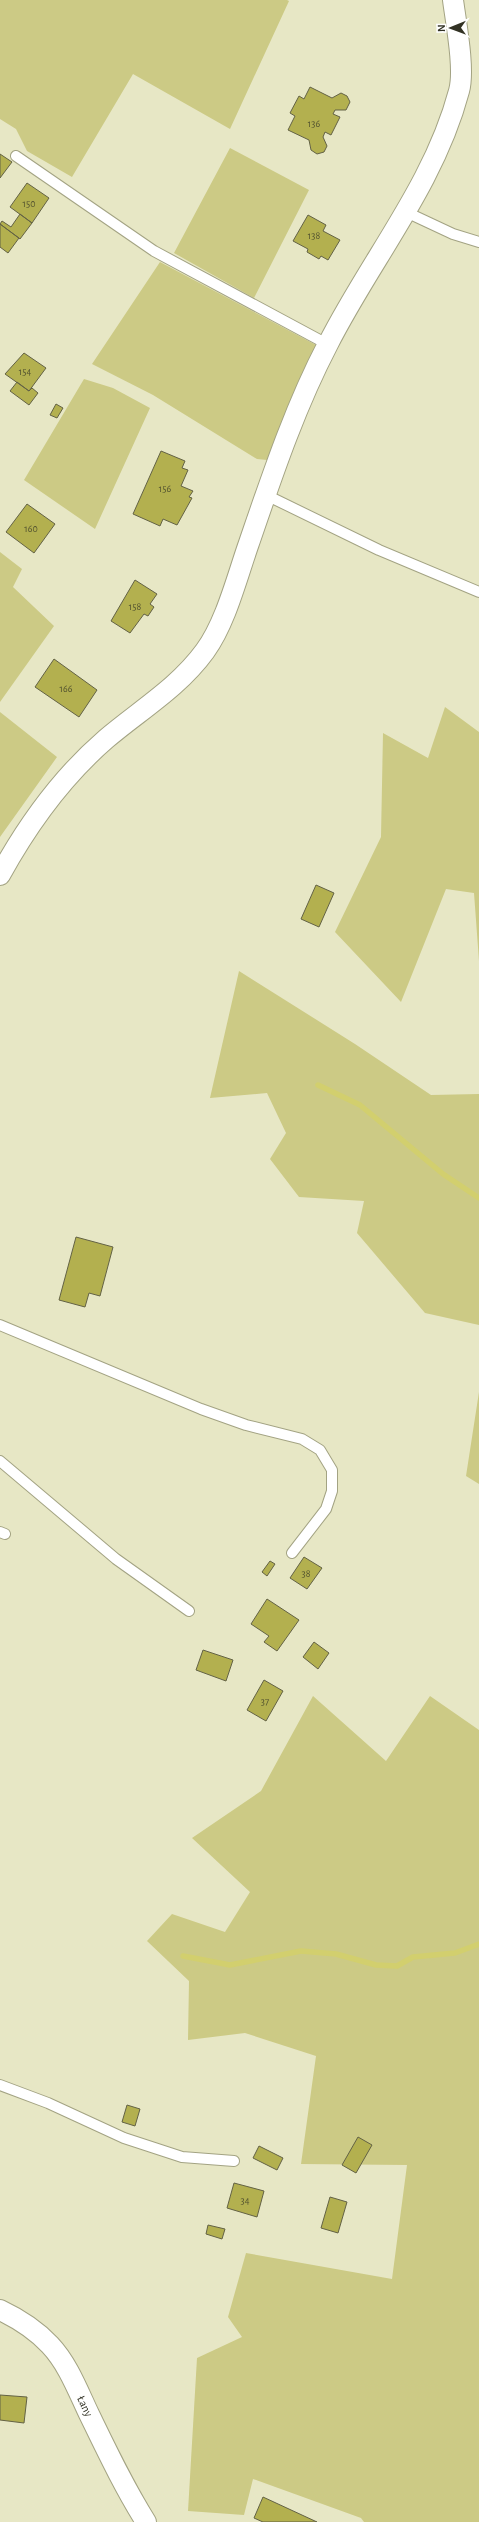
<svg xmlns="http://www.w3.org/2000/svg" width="479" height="2522" font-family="'Alegreya Sans',sans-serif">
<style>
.green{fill:#ccca85}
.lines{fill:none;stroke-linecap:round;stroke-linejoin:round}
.stream{stroke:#d2cf6e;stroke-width:5.5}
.building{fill:#b3b04f;stroke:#636245}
.service-casing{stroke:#a3a383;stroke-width:12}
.minor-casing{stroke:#a3a383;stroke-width:22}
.service{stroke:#fff;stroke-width:10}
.minor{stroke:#fff;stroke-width:20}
.labels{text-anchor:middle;stroke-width:3;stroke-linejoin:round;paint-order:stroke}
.number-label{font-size:10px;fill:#52522f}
.street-label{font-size:12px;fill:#323224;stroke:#fff}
</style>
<rect width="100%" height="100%" fill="#e7e7c5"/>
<!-- green -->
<path class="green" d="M0,0H287L289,1L230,129L133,74L72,177L27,151L16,129L0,119Z
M230,148L309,190L254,298L174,253Z
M160,262L316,345L267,460L257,459L153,395L92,364Z
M84,379L113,388L150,408L95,529L24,480Z
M0,552L22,569L13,587L54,626L0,702Z
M445,707L479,732V961L474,893L446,889L401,1002L335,932L381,837L383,733L428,758Z
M0,712L57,757L0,837Z
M239,971L355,1044L431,1095L479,1094V1325L425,1313L357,1233L364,1201L299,1197L270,1159L286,1133L267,1093L210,1098Z
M479,1392V1484L466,1476Z
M313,1696L386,1761L430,1696L479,1730V2522H364L361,2518L253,2479L244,2515L188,2511L197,2358L242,2337L228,2317L246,2253L392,2279L407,2165L301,2164L316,2056L245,2033L188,2040L189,1981L147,1941L172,1914L225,1932L250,1892L192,1838L261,1791Z"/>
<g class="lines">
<!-- stream -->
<path class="stream" d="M318,1085L360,1105L443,1174L479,1198
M183,1956L230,1965L301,1951L336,1954L376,1965L397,1966L413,1957L455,1953L479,1944"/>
</g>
<!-- building -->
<path class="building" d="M310,87L332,98L341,93L347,96L350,102L346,110H335L333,114L340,117L331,135L325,132L323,137L327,146L324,152L317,154L311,150L309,140L288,130L295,116L290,113L299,96L304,99Z
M0,154L12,162L0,178Z
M27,183L49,198L32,223L10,207Z
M20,214L32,223L20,239L0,224L2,221L11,227Z
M308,215L326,225L323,231L340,240L328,260L321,256L319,259L307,252L308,249L293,241Z
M0,224L19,238L8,253L0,247Z
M24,353L46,368L29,391L5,374Z
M17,382L29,391L32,388L38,393L29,405L10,391Z
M56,404L63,408L57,418L50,415Z
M161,451L185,461L182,468L188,470L181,486L193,491L189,497L192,498L177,525L163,519L160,526L133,514Z
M27,504L55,524L34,553L6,532Z
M135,580L157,594L150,604L154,607L148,616L144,614L130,633L111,621Z
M54,659L97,690L79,717L35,687Z
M316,885L334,893L319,927L301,919Z
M76,1237L113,1247L100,1296L89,1293L85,1307L59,1300Z
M304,1557L322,1568L307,1589L290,1578Z
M270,1561L275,1564L267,1576L262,1572Z
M267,1599L299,1620L277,1651L264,1642L269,1636L251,1624Z
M314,1642L329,1653L318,1669L303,1657Z
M203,1650L233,1660L226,1681L196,1670Z
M264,1680L283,1691L266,1721L247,1710Z
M127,2105L140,2109L135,2126L122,2122Z
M358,2137L372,2145L356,2173L342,2165Z
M259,2146L283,2158L277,2170L253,2158Z
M234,2183L264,2191L257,2217L227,2208Z
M330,2197L347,2202L338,2233L321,2228Z
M208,2225L225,2229L222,2239L206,2234Z
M0,2395L27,2397L24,2423L0,2420Z
M263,2497L317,2522H263L254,2518Z"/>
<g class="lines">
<!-- service casing -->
<g class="service-casing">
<path id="service" d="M16,156L154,251L327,344
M406,212L453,234L479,242
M266,495L379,550L479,592
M0,1325L201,1409L246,1425L302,1439L320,1450L332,1470V1491L326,1509L292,1553
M0,1461L116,1559L189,1611
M0,1532L5,1534
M0,2085L48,2103L124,2138L182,2157L234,2161"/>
</g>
<!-- minor casing -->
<g class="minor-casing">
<path id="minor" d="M0,875C28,824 62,777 106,739C140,710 178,688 205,651C226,622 237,577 249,543C272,476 295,407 328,344C371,259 434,185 459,91C465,70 456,23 453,0
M0,2310C19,2319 36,2330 50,2345C68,2364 78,2391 89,2414C107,2451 124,2487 146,2522"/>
</g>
<!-- service -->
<use href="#service" class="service"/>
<!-- minor -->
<use href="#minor" class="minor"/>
</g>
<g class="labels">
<!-- number labels -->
<g class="number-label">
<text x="314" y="127">136</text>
<text x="29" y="207">150</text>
<text x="314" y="239">138</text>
<text x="25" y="375">154</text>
<text x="165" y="492">156</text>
<text x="31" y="532">160</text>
<text x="135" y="610">158</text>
<text x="66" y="692">166</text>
<text x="306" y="1577">38</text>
<text x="265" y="1705">37</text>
<text x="245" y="2204">34</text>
</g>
<!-- street labels -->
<g class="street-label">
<text transform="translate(85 2406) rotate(64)" y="4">Łany</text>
</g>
</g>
<!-- north arrow -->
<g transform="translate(451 28) rotate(269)" stroke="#ffffff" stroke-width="3" paint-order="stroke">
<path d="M0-3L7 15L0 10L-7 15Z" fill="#323224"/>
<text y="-6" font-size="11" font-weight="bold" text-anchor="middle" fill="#323224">N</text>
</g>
</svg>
